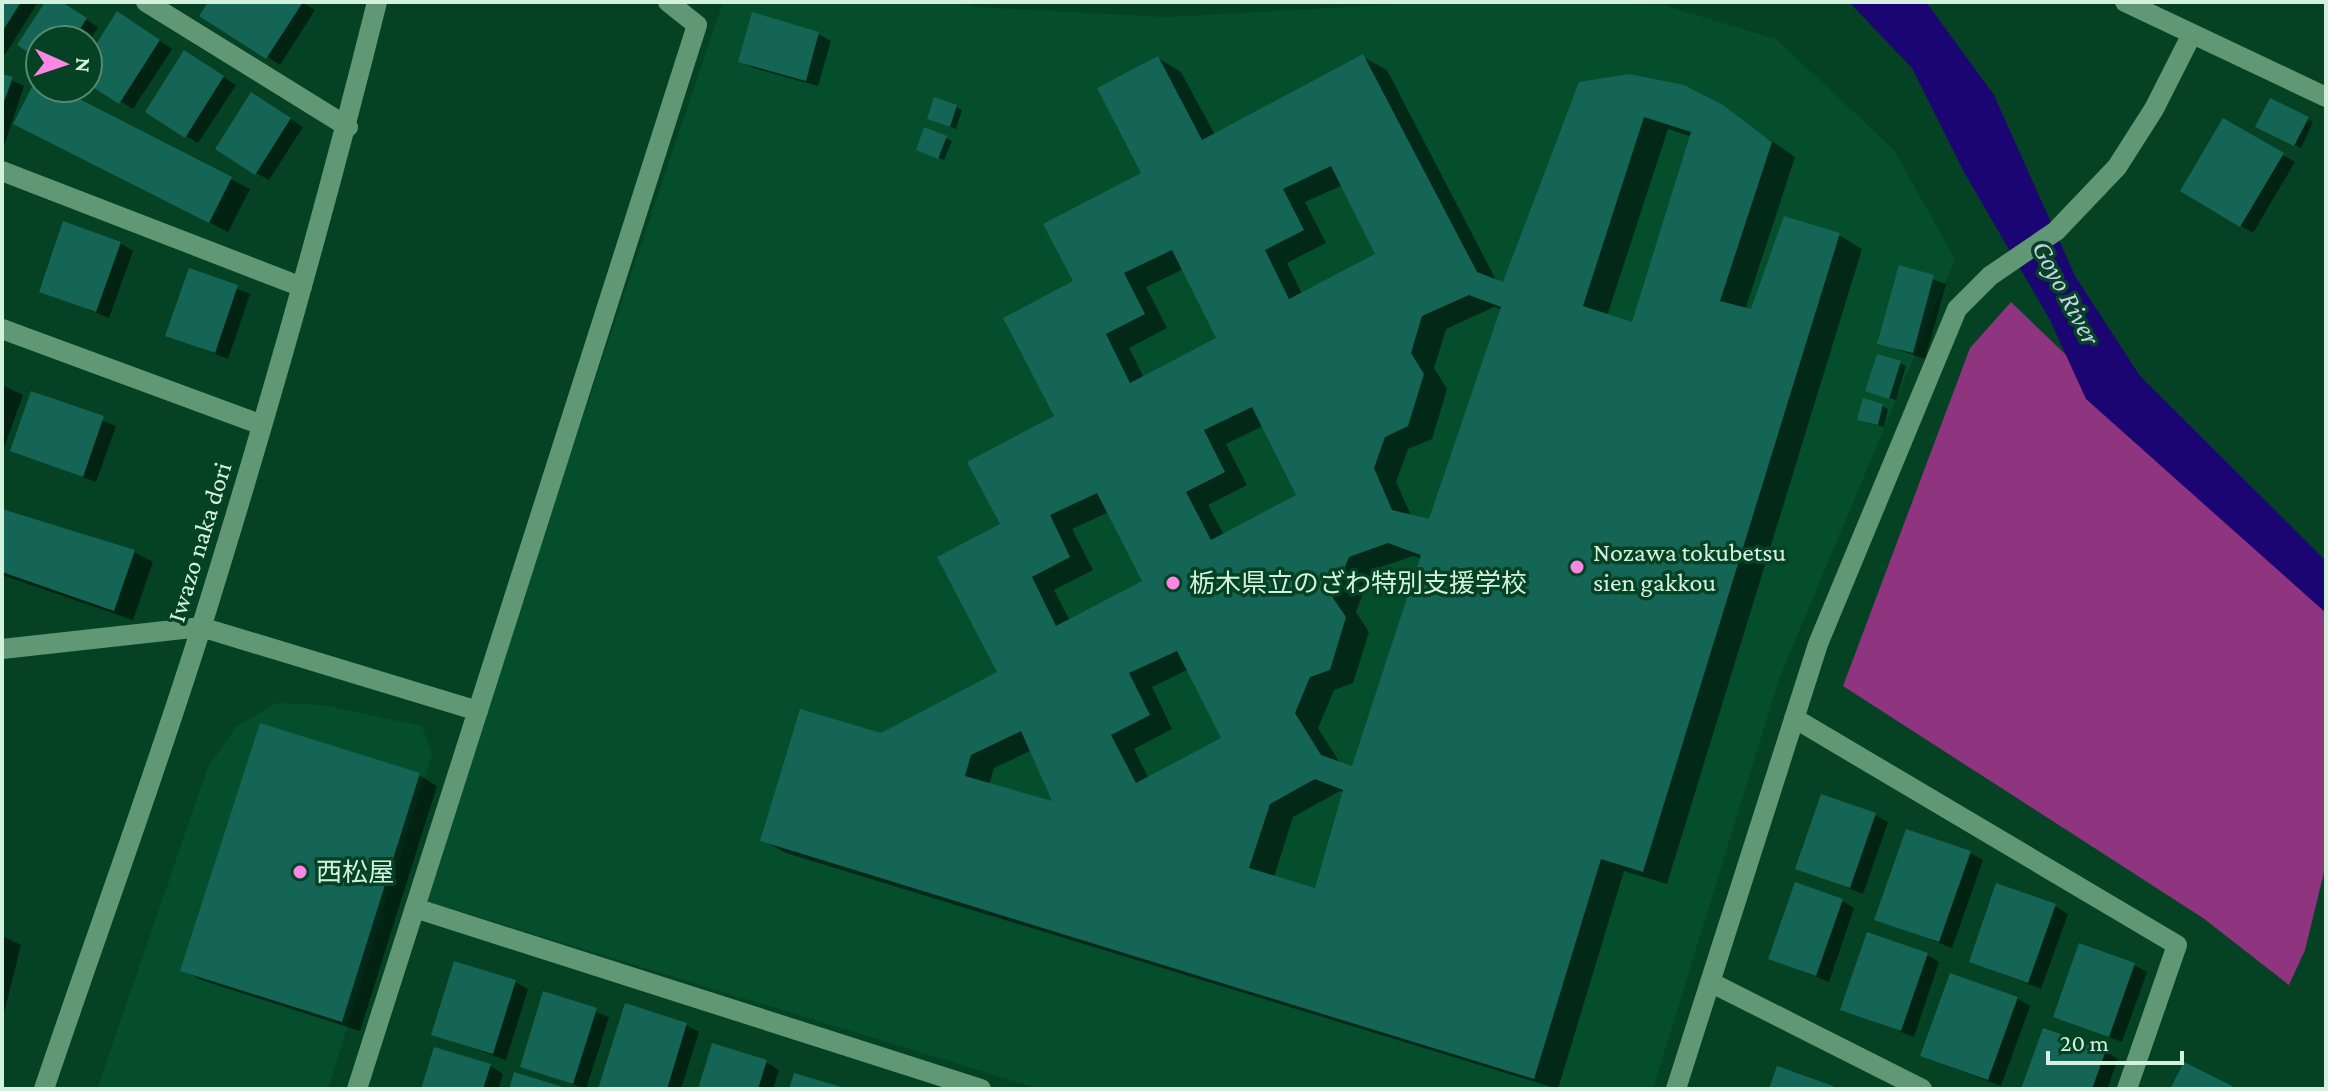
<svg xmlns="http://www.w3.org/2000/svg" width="2328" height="1091" font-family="'Crimson Pro','Noto Sans JP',serif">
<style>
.built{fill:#044e2c}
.green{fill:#8f347f}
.water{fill:#1b0573}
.shadow{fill:#0007;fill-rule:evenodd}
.building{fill:#146555;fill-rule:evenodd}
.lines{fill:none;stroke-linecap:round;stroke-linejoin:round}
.minor{stroke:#609774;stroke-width:20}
.poi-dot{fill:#fc86e4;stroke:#044223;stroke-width:3}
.labels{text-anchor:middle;stroke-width:7;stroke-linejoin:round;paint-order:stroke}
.street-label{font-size:26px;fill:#d4f1dd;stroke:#044223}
.poi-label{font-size:26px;fill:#d4f1dd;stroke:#044223;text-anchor:start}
.water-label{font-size:28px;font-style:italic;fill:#c8cfea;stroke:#044223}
</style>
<rect width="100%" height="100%" fill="#044223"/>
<!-- built -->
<path class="built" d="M723,2H946L976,7L1166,17L1441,2L1663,5L1776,39L1894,150L1955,259L1779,679L1653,1089H1040L420,899Z
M276,703L323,705L422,726L432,754L328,1089H97L208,767L236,727Z"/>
<!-- green -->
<path class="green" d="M2011,302L2326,605V864L2305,950L2289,985L2203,918L1843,686L1970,348Z"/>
<!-- water -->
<path class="water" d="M1849,2H1926L1994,95L2075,276L2140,376L2326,561V613L2086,399L2050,320L1964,172L1912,68Z"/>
<!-- shadow -->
<path class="shadow" d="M2,2H38L5,55L2,53Z
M48,2H59L98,27L88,43L40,40V58L20,45Z
M210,2H302L315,10L280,65L202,15Z
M131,21L172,49L133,109L88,81V60Z
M818,34L831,41L818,86L753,68L740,61Z
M1363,57L1387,70L1497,282L1504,284L1580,84L1722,107L1795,157L1745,310L1752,311L1839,235L1862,249L1667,884L1624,871L1558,1089L786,853L762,840L881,735L1000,673L1002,524L1057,417L1076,282L1144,174L1158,58L1181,72L1215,135ZM1668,129L1692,137L1633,324L1607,316ZM1343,185L1378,254L1302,294L1287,263L1326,243L1305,202ZM1184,269L1219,339L1144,378L1129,348L1167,328L1146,287ZM1494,307L1502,310L1431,522L1412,517L1396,482L1408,449L1432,439L1447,389L1434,368L1446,329ZM1263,426L1299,496L1224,535L1208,505L1247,485L1226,444ZM1109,512L1144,581L1070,621L1054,590L1093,570L1072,529ZM1413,556L1422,559L1353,769L1340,763L1318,728L1334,690L1353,683L1369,632L1356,612L1372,570ZM1189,669L1224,739L1149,779L1134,749L1172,729L1152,687ZM1032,750L1055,804L989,785L994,768ZM1340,791L1344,793L1317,890L1274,877L1293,817Z
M197,60L236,85L198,143L186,136Z
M2,76L24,86L2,152Z
M38,80L40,88H53L250,189L228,232L16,123Z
M265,102L303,127L269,180L256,173Z
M956,107L962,110L956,129L935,122Z
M2308,119L2313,122L2301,148L2264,130Z
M2224,121L2295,162L2253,233L2182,191Z
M946,138L952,141L944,160L925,153Z
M120,243L133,251L109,318L42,291Z
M1900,267L1946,284L1925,359L1879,343Z
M190,270L250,294L228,359L168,335Z
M1900,363L1906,366L1896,400L1874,394Z
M2,385L23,395L2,454Z
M32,394L116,426L96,482L12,451Z
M1882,406L1888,409L1884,427L1865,422Z
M2,511L134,552L153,562L133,620L2,575Z
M419,775L437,786L360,1031L201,980L183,970Z
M1875,815L1888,822L1863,894L1797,868Z
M1970,853L1983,860L1952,948L1876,919Z
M1842,901L1854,908L1829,982L1770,958Z
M2055,906L2068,914L2041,989L1971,962Z
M2,936L21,945L4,1013H2Z
M1927,955L1939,962L1914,1037L1842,1009Z
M2134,965L2147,972L2122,1042L2055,1016Z
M515,982L528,989L506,1060L433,1034Z
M544,993L609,1017L586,1089L522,1066Z
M2017,998L2030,1006L2001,1086L1922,1056Z
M686,1025L699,1032L681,1089H603Z
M2105,1051L2118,1059L2107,1089H2024Z
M766,1062L779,1070L773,1089H700Z
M490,1066L503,1074L498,1089H423Z"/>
<!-- building -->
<path class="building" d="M2,2H21L2,32Z
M45,2H62L87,18L73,40H40V60L17,45Z
M208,2H303L266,59L199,16Z
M117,11L160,40L119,104L88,84V57Z
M752,12L819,32L806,81L738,62Z
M184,50L224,76L185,138L145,112Z
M1363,54L1477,272L1503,282L1579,82L1629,74L1684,85L1723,105L1772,142L1720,301L1751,309L1784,216L1840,233L1643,872L1601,859L1534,1079L760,841L800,709L881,733L997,672L937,557L1000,524L967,462L1054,416L1003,318L1073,281L1043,224L1141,173L1097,88L1158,56L1202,140ZM1644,117L1691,132L1632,322L1583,306ZM1331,166L1375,254L1289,299L1265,250L1304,230L1283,189ZM1172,250L1216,338L1130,383L1106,334L1145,314L1124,273ZM1469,295L1501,307L1429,519L1392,510L1374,468L1385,437L1408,426L1424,374L1411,353L1422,316ZM1252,407L1296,495L1211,540L1186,492L1225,472L1204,430ZM1097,493L1142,581L1056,626L1032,577L1070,557L1050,515ZM1388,543L1421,555L1352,766L1321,755L1295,713L1310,677L1330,670L1346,617L1333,598L1349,557ZM1177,651L1221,738L1136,783L1111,735L1150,715L1129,673ZM1021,731L1052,801L965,776L971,755ZM1315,779L1343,790L1315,888L1249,868L1270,804Z
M2,74L13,77L2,107Z
M37,77L40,88H58L232,177L209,223L13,124Z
M251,92L291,118L255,175L215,149Z
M934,97L957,105L950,127L927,119Z
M2270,98L2309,117L2294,146L2255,127Z
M2223,118L2284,153L2240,227L2180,191Z
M924,127L947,136L938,159L916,150Z
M63,221L121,242L96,312L39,292Z
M1899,265L1934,275L1913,353L1877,344Z
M189,268L238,285L215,353L165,336Z
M1877,354L1901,361L1889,399L1865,391Z
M31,391L104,416L83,477L10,451Z
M1863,398L1883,404L1878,425L1857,420Z
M2,509L135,550L114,611L2,572Z
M260,723L420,773L342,1022L180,971Z
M1821,794L1876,813L1850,888L1795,869Z
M1906,829L1971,851L1939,942L1874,920Z
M1795,882L1843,899L1816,976L1768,959Z
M1996,883L2056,904L2028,983L1969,962Z
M1867,932L1928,953L1901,1031L1840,1010Z
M2079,943L2135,963L2109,1037L2053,1017Z
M454,961L516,980L493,1054L431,1035Z
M1950,973L2018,997L1988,1080L1920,1056Z
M543,991L597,1008L573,1084L520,1067Z
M625,1003L687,1023L667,1089H598Z
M2043,1028L2106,1050L2092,1089H2021Z
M712,1043L767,1060L758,1089H698Z
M434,1047L491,1064L483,1089H421Z
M2184,1062L2238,1089H2170Z
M1777,1066L1833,1086V1089H1769Z
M514,1072L566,1088V1089H509Z
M794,1073L845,1088V1089H789Z"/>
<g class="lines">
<!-- minor -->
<path class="minor" d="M146,2L348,127
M2125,2L2326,97
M2,171L302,287
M2,329L262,425
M2,649L201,627L478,711
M1794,718L2177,945L2127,1089
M415,908L981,1089
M1710,982L1922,1089
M44,1089C96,935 153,781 202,625C266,419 325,211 377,2
M357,1089L697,25L668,2
M1676,1089L1818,644L1957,309L1990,276L2056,231L2117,167L2154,109L2192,34"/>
</g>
<!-- markers -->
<g class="poi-dot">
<circle cx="1577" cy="567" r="8"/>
<circle cx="1173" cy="583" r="8"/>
<circle cx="300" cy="872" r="8"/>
</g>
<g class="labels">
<!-- street labels -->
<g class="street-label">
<text transform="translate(199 542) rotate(-73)" y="9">Iwazo naka dori</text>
</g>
<!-- poi labels -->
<g class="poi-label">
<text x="1593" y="561">Nozawa tokubetsu<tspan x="1593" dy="30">sien gakkou</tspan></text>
<text x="1189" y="592">栃木県立のざわ特別支援学校</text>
<text x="316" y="881">西松屋</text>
</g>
<!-- water labels -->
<g class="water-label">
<text transform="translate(2067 292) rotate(62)" y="10">Goyo River</text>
</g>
</g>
<!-- border -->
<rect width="2328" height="1091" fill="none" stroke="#d4f1dd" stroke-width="8"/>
<!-- north arrow -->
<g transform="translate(64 64) rotate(93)"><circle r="38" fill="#044223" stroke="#57886d" stroke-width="2"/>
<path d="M0-6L14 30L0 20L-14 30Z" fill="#fc86e4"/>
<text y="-12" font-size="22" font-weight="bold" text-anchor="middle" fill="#d4f1dd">N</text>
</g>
<!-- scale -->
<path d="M2048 1051v12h134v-12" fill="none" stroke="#d4f1dd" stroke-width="4"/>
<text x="2060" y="1051" font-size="24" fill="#d4f1dd" stroke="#044223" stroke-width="6" paint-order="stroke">20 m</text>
</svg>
